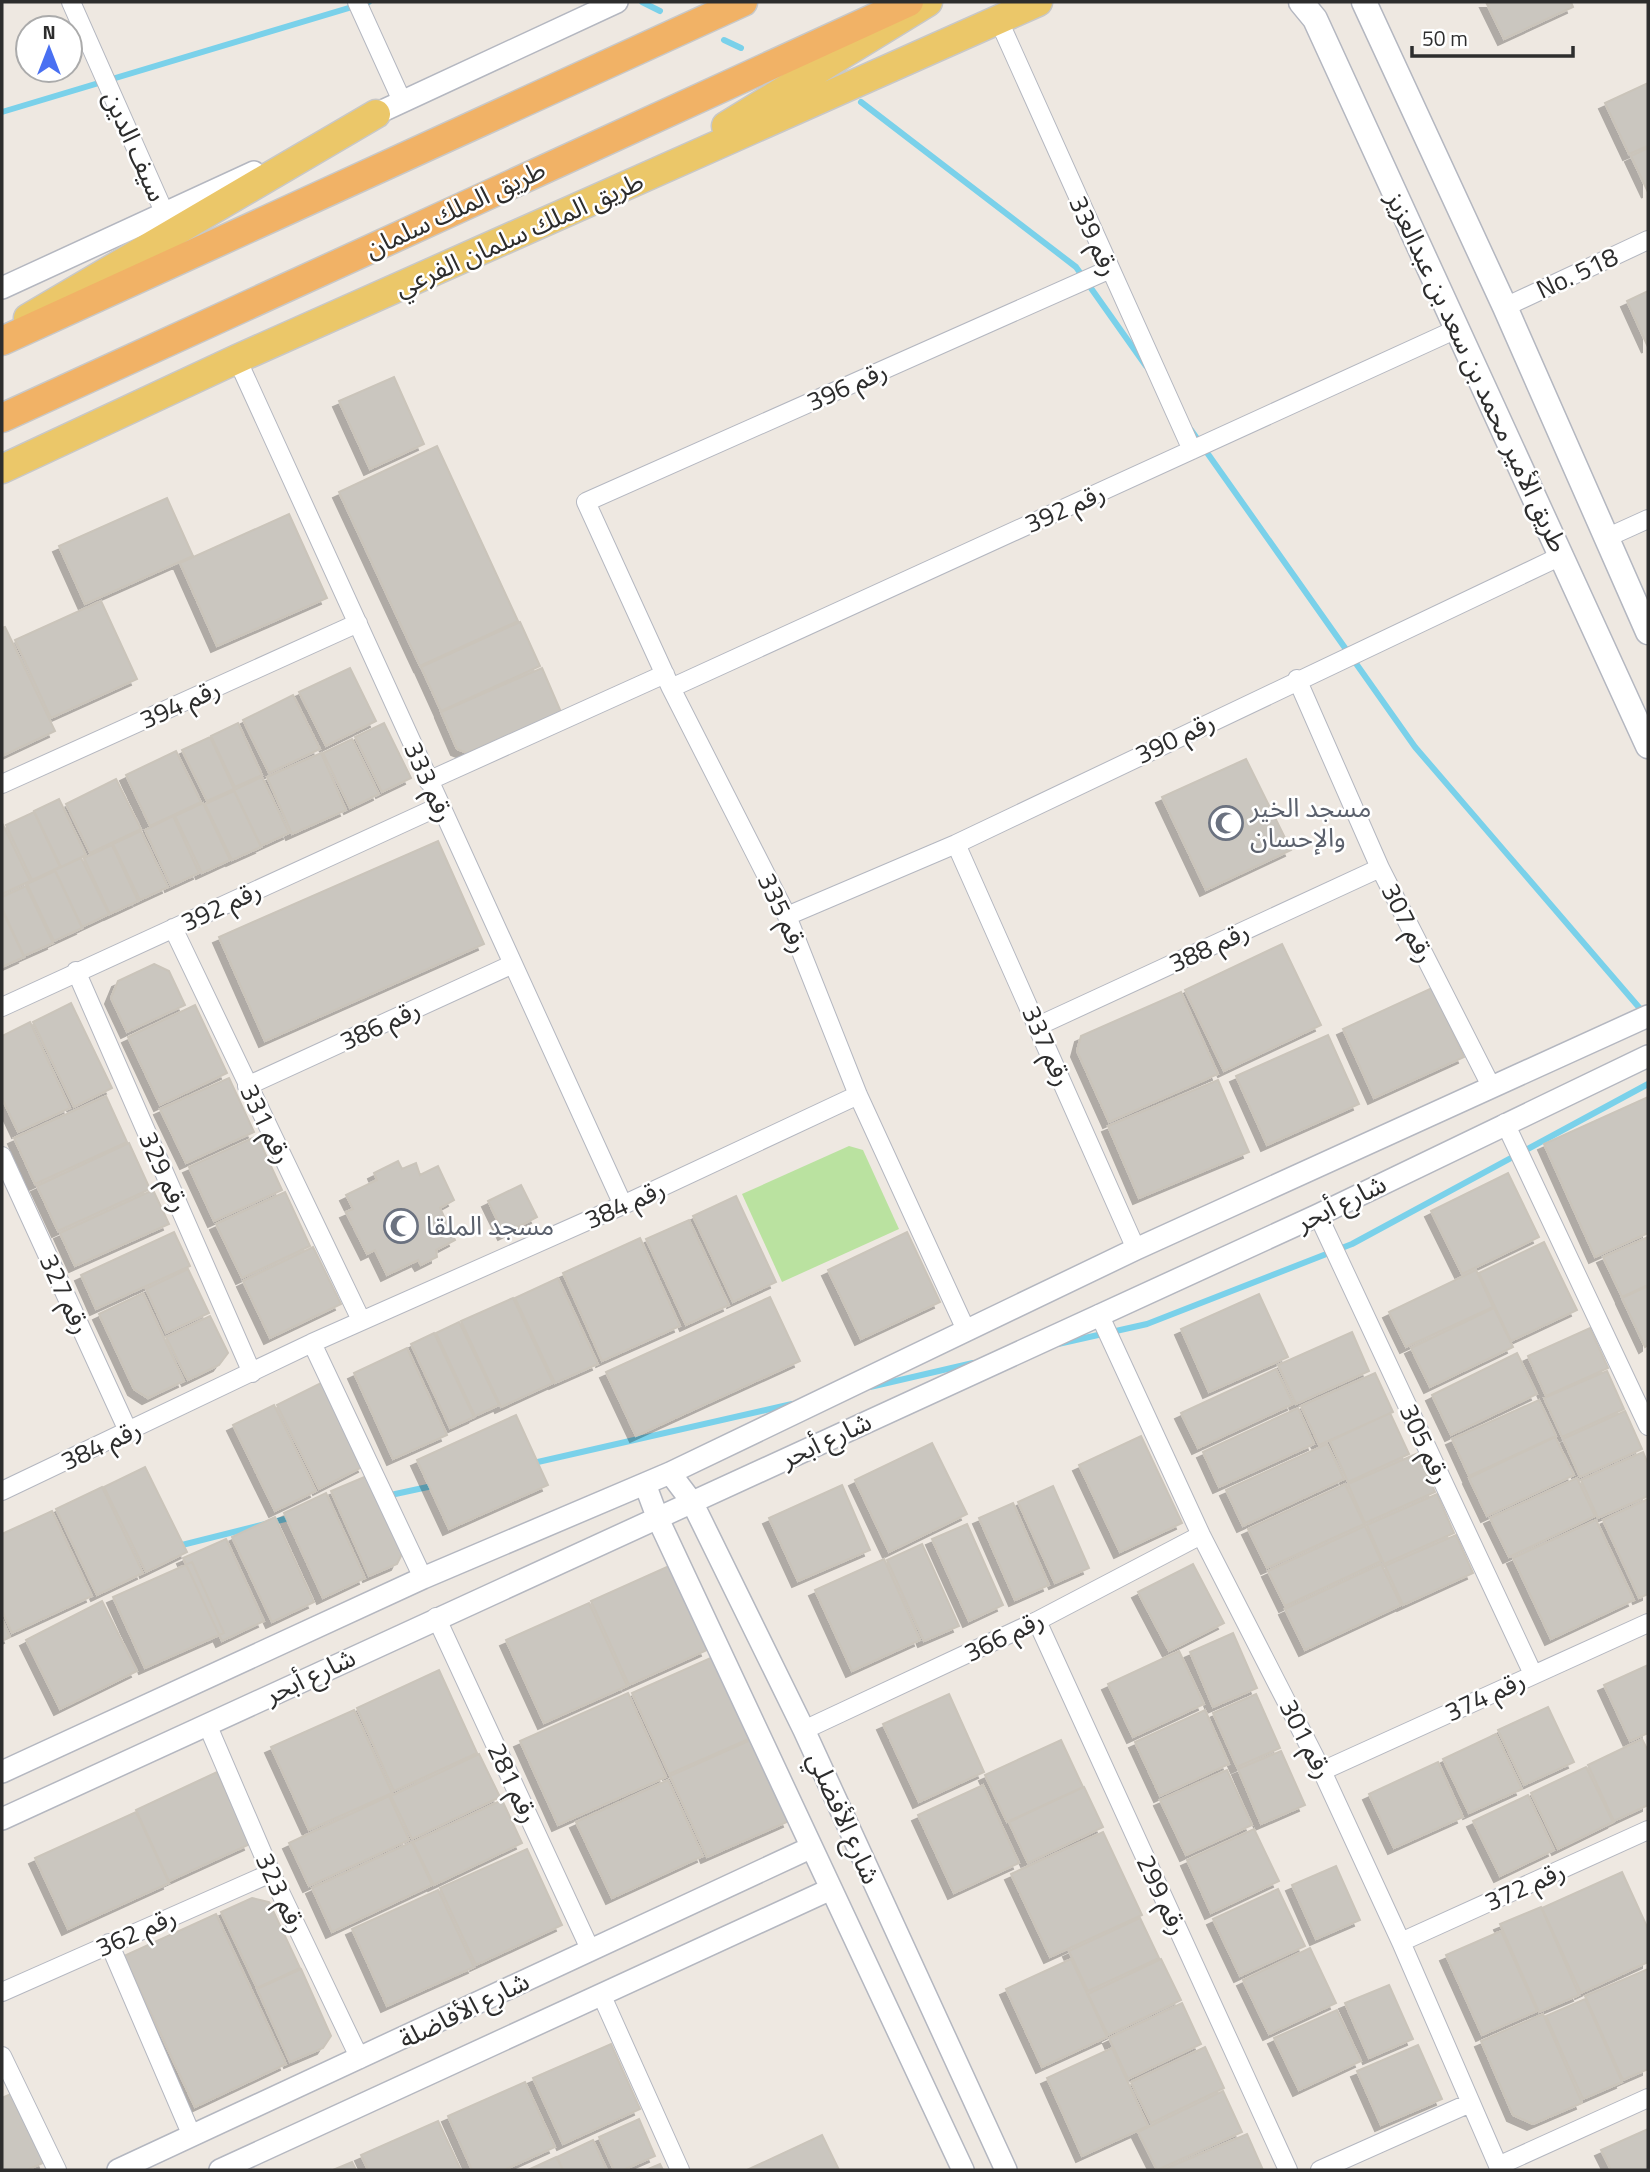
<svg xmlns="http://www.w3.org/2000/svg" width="1650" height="2172" font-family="'Titillium Web','Noto Sans Arabic',sans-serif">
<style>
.green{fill:#bae2a0}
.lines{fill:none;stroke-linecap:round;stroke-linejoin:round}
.stream{stroke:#7ad1ea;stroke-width:6}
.building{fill:#cac6bf;stroke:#cac4ba;stroke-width:2;filter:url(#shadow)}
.minor-casing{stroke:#b4b7c0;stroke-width:20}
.tertiary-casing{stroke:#b4b7c0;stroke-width:24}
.secondary-casing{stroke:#b4b7c0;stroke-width:27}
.primary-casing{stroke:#c8c8c8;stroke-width:31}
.trunk-casing{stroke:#c8c8c8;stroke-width:31}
.minor{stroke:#fff;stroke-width:18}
.tertiary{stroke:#fff;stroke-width:21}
.secondary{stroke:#fff;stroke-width:24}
.primary{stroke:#ebc769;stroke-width:28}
.trunk{stroke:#f1b266;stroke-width:28}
.labels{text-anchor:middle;stroke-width:5;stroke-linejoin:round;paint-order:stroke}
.street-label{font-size:26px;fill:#2d2d2d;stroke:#fff}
.worship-label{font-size:26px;fill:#5b616d;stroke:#fff;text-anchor:start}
</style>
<defs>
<filter id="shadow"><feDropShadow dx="-6" dy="6" stdDeviation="0" flood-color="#0004"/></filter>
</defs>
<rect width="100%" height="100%" fill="#eee8e1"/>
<!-- green -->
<path class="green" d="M849,1146L863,1150L899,1229L782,1282L742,1194Z"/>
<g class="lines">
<!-- stream -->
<path class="stream" d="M642,2L660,11
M724,40L741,48
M861,102L1076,267L1146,366
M2,112L369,2
M1191,430L1415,747L1643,1012
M1058,1344L1147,1324L1352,1244L1648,1084
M870,1387L973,1363
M529,1464L792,1404
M386,1496L437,1485
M178,1546L293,1517"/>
</g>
<!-- building -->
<path class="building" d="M1486,2H1571L1573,7L1504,39Z
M1648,83V146L1629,154L1605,103Z
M1648,148V192L1631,156Z
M1648,291V347L1627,301Z
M394,377L424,444L370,469L339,401Z
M437,446L518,621L420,666L339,492Z
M167,498L193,556L85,604L59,546Z
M289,514L327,598L217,646L180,563Z
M101,601L137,679L51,718L15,640Z
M520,622L540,666L441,711L421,667Z
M5,627L55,731L2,756V628Z
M350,668L376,721L326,746L299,692Z
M542,668L561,712L467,753L457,749L441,712Z
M293,695L320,749L269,773L243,720Z
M238,723L262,775L235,787L211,736Z
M384,723L411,778L382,792L355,737Z
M210,737L234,789L207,801L182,750Z
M352,739L379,794L350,808L323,753Z
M176,751L201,802L150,826L126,775Z
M321,753L346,810L292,834L267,777Z
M1246,759L1291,850L1206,890L1162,797Z
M262,777L289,833L261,846L234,790Z
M116,779L141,829L90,853L66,804Z
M234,791L261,847L232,860L205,804Z
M59,799L86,855L61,867L34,811Z
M203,803L230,860L202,873L175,816Z
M34,812L60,867L32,880L6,825Z
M173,816L199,873L171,886L145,830Z
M3,825L30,881L2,894V826Z
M141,831L168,887L140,900L113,844Z
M438,841L484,944L265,1041L219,937Z
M112,845L138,901L110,914L84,858Z
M81,858L109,914L82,927L55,870Z
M55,871L82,928L54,941L27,884Z
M26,886L53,943L24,956L2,908V897Z
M2,910L24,957L2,967Z
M1282,944L1321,1025L1224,1071L1185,990Z
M154,964L169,971L185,1005L127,1032L111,998L118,981Z
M1432,988L1464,1057L1374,1098L1343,1029Z
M1181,992L1218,1074L1109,1122L1077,1051L1081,1036Z
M71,1003L112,1088L74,1107L33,1022Z
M195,1005L227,1073L160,1105L128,1037Z
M30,1022L70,1108L18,1132L2,1098V1036Z
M1328,1035L1359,1104L1267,1145L1236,1076Z
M229,1078L254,1132L186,1163L160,1109Z
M1218,1080L1249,1152L1139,1198L1108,1126Z
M106,1096L127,1142L35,1184L14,1138Z
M1648,1097V1233L1595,1257L1544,1144Z
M257,1136L282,1190L214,1221L189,1167Z
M129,1143L150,1189L58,1231L37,1186Z
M398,1161L402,1169L416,1163L420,1175L438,1166L454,1200L440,1208L455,1240L436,1250L437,1257L421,1265L418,1260L387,1275L375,1250L367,1254L346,1212L353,1209L346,1195L377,1180L374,1173Z
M1508,1173L1539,1237L1462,1274L1431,1211Z
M521,1185L537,1217L504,1234L488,1201Z
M153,1190L169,1224L75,1266L60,1233Z
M285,1192L310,1246L242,1278L216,1224Z
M736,1196L776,1282L733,1302L693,1216Z
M689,1220L729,1305L686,1325L646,1239Z
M174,1232L190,1266L96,1309L81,1275Z
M907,1232L940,1302L861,1339L828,1270Z
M1648,1237V1285L1622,1297L1603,1257Z
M640,1238L680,1326L602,1361L563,1273Z
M1544,1242L1577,1310L1511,1341L1479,1273Z
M313,1247L341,1304L270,1338L243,1281Z
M188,1269L209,1313L166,1333L146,1289Z
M1476,1270L1493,1307L1406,1347L1389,1312Z
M558,1278L598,1364L555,1383L515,1298Z
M1648,1286V1345L1645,1347L1622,1298Z
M143,1293L184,1381L148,1398L134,1389L99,1314Z
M1259,1294L1288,1357L1209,1392L1181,1329Z
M770,1297L800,1361L636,1436L606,1372Z
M513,1298L553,1383L501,1407L461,1321Z
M1494,1308L1513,1347L1430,1387L1411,1348Z
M210,1316L228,1353L219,1365L188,1380L166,1337Z
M459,1322L499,1405L475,1416L436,1333Z
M1590,1328L1608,1368L1546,1396L1528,1356Z
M1352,1332L1369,1371L1296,1404L1278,1365Z
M434,1333L474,1417L450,1428L411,1344Z
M407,1348L447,1435L393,1459L354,1373Z
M1517,1353L1537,1394L1451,1435L1432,1395Z
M1276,1369L1293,1404L1198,1448L1181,1413Z
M1607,1371L1624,1409L1562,1437L1544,1398Z
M1375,1373L1393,1412L1319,1445L1301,1406Z
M323,1382L364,1466L319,1489L277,1405Z
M1539,1400L1556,1436L1469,1476L1452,1439Z
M274,1405L316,1491L275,1511L233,1425Z
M1298,1408L1314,1444L1219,1487L1203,1452Z
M1625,1411L1642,1449L1580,1477L1563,1439Z
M1390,1413L1409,1454L1348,1482L1330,1441Z
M516,1415L548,1485L449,1529L417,1460Z
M1141,1436L1182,1523L1120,1552L1079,1465Z
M1555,1437L1574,1475L1487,1516L1469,1478Z
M932,1443L967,1514L889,1552L855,1480Z
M1327,1444L1344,1479L1243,1526L1226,1490Z
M1643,1452L1648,1464V1496L1598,1518L1581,1480Z
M1418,1453L1435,1492L1365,1523L1348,1484Z
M145,1467L187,1552L146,1572L104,1487Z
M369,1475L403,1552L397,1564L369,1576L331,1491Z
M1577,1478L1595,1516L1509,1557L1490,1518Z
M1345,1484L1364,1524L1267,1568L1248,1529Z
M842,1485L870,1550L798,1581L769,1518Z
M1053,1486L1089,1568L1055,1583L1018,1502Z
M102,1487L143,1573L97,1595L56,1509Z
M326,1493L365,1578L323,1598L284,1513Z
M1437,1494L1454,1533L1384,1564L1367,1525Z
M1648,1499V1594L1639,1598L1603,1520Z
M1013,1503L1049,1585L1015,1600L979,1518Z
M52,1511L92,1596L12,1633L2,1610V1534Z
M275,1517L314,1602L272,1622L232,1537Z
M1596,1520L1634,1600L1551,1639L1513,1558Z
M967,1524L1003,1605L969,1621L932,1539Z
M1365,1526L1381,1561L1285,1606L1268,1571Z
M1456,1535L1473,1573L1403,1605L1385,1566Z
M226,1539L264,1621L222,1641L183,1558Z
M922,1544L959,1626L924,1641L887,1560Z
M884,1559L920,1640L852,1671L815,1590Z
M192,1562L224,1633L145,1668L113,1597Z
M1193,1564L1224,1623L1169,1651L1138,1592Z
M1381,1564L1401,1605L1305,1650L1285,1609Z
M669,1566L707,1650L629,1685L591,1601Z
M102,1601L137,1671L60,1709L26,1640Z
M589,1603L627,1686L544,1723L506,1640Z
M2,1619L10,1637L2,1641Z
M1233,1633L1257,1688L1213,1707L1190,1652Z
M1179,1651L1204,1704L1133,1737L1108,1684Z
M715,1656L751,1738L669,1774L632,1693Z
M1648,1665V1733L1630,1741L1604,1685Z
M439,1670L477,1753L394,1791L357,1708Z
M628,1693L666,1777L558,1825L520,1741Z
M949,1694L984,1772L919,1802L883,1724Z
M1256,1694L1280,1748L1237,1767L1213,1713Z
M1548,1707L1574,1762L1524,1785L1498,1730Z
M354,1710L392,1793L309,1830L271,1747Z
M1205,1710L1229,1764L1160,1796L1135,1742Z
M1496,1734L1522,1789L1469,1813L1443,1759Z
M753,1739L789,1821L707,1857L670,1776Z
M1642,1739L1648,1751V1805L1614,1821L1588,1765Z
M1061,1740L1083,1787L1007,1822L985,1775Z
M1281,1751L1305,1805L1261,1824L1238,1769Z
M479,1754L500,1797L412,1839L391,1796Z
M1438,1762L1463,1817L1394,1848L1369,1794Z
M1586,1767L1613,1822L1558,1849L1531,1793Z
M1227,1770L1252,1825L1186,1855L1160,1800Z
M217,1772L250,1844L169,1881L136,1810Z
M668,1780L703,1856L612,1898L576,1822Z
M983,1785L1019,1863L954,1893L918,1815Z
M1084,1787L1103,1827L1028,1863L1009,1822Z
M1528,1795L1554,1850L1500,1876L1473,1821Z
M389,1796L409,1840L309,1886L289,1843Z
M502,1800L522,1843L434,1885L413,1842Z
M136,1812L169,1883L68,1929L35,1858Z
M1254,1829L1279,1881L1211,1913L1187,1860Z
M1103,1832L1142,1915L1050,1957L1011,1874Z
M412,1842L432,1885L332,1932L312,1888Z
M527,1849L562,1925L476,1965L440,1888Z
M1336,1866L1360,1920L1316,1939L1292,1885Z
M1622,1872L1648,1929V1962L1581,1993L1542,1908Z
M1278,1889L1305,1946L1240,1976L1213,1919Z
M438,1890L474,1967L387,2006L352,1929Z
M252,1898L269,1902L300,1968L257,1988L221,1912Z
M1541,1907L1579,1995L1539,2012L1500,1924Z
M216,1914L286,2064L195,2107L124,1956Z
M1140,1918L1159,1958L1088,1991L1069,1951Z
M1501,1931L1537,2011L1482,2035L1446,1955Z
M1310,1948L1336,2003L1269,2034L1243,1980Z
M1071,1959L1107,2037L1042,2067L1006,1989Z
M1161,1959L1181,2000L1108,2035L1088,1994Z
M301,1969L331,2036L323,2048L290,2062L257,1989Z
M1648,1969V2069L1623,2080L1585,1996Z
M1389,1985L1413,2039L1369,2058L1345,2003Z
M1585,1999L1622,2082L1583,2099L1546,2016Z
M1182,2003L1201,2044L1128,2079L1109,2038Z
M1337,2010L1361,2061L1299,2090L1274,2038Z
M1543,2014L1582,2103L1533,2124L1513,2115L1481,2041Z
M611,2044L640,2109L563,2144L533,2078Z
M1418,2045L1442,2099L1381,2125L1357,2071Z
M1205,2047L1224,2088L1151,2123L1131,2082Z
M1112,2048L1148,2126L1082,2156L1047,2078Z
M525,2082L555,2147L504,2170H472L448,2116Z
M1223,2091L1242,2132L1157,2170L1138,2132Z
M13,2093L45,2162L27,2170H2V2098Z
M639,2119L655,2156L623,2170H614L599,2137Z
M438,2121L461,2170H368L361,2155Z
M1648,2129V2170H1611L1601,2150Z
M1247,2134L1263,2170H1163Z
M822,2135L839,2170H747Z
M593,2140L607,2170H563L557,2157Z
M556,2157L563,2170H528Z
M352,2162L356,2170H333Z
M660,2164L663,2170H646Z"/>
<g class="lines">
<!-- minor casing -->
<g class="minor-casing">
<path id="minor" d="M71,2L165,214
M357,2L402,101
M999,21L1192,450
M1505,307L1648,240
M237,359L623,1205
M1606,538L1648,519
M1297,679L1380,868L1491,1086
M671,688L1459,328
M428,781L665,674
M2,784L358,623
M956,844L1136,1249
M787,916L956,844L1561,556
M173,928L361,1320
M76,971L252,1373
M2,1007L440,806
M1038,1026L1380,868
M247,1086L513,964
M1505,1123L1648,1426
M2,1156L129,1433
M1318,1215L1533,1674
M1099,1314L1201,1535L1322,1771L1401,1942L1500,2170
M966,1330L858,1095L787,916L671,688L586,502L1108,270
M312,1343L423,1578
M2,1491L312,1343L623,1205L858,1095
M436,1617L590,1949
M1037,1621L1288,2170
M207,1724L271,1873L360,2059
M804,1730L1037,1621L1201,1535
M1322,1771L1648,1623
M1401,1942L1648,1830
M109,1943L192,2136
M2,1992L271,1873
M601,1994L680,2170
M2,2056L57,2170
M1498,2166L1648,2098
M1320,2170L1470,2103"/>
</g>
<!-- tertiary casing -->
<g class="tertiary-casing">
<path id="tertiary" d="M365,119L617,2
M2,288L254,172
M670,1473L692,1502L804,1730L1006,2170
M645,1484L658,1519L963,2170
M2,1772L423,1578L670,1473L1136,1249L1648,1016
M2,1819L1318,1215L1648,1056
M118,2170L810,1848
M220,2170L831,1889"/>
</g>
<!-- secondary casing -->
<g class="secondary-casing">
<path id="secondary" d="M1301,2L1315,19L1648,746
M1364,2L1505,307L1648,632"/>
</g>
<!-- primary casing -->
<g class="primary-casing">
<path id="primary" d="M726,126L928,2
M28,318L376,114
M2,469L237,359L1038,2"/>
</g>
<!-- trunk casing -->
<g class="trunk-casing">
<path id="trunk" d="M2,341L743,2
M2,418L909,2"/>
</g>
<!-- minor -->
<use href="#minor" class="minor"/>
<!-- tertiary -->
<use href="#tertiary" class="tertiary"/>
<!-- secondary -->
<use href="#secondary" class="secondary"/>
<!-- primary -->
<use href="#primary" class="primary"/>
<!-- trunk -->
<use href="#trunk" class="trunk"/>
</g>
<!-- icons -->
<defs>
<g id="mosque-ring" transform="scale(1.75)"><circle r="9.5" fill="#fff" stroke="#6b7280" stroke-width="1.5"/><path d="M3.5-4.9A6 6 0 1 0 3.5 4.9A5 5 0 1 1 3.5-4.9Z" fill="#6b7280"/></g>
</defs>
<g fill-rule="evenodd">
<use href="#mosque-ring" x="1226" y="823"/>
<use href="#mosque-ring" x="401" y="1226"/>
</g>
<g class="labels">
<!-- street labels -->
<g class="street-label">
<text transform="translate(135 146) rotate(66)" y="9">سيف الدين</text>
<text transform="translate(455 209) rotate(-25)" y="9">طريق الملك سلمان</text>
<text transform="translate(519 234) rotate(-24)" y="9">طريق الملك سلمان الفرعي</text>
<text transform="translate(1094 236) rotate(66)" y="9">رقم 339</text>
<text transform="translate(1577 273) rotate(-25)" y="9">No. 518</text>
<text transform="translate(1477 372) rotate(65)" y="9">طريق الأمير محمد بن سعد بن عبدالعزيز</text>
<text transform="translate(847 386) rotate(-24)" y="9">رقم 396</text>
<text transform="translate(1065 508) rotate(-24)" y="9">رقم 392</text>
<text transform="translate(180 704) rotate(-24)" y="9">رقم 394</text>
<text transform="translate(1175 738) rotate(-26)" y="9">رقم 390</text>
<text transform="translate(429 782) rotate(66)" y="9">رقم 333</text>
<text transform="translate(221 906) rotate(-25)" y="9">رقم 392</text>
<text transform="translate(783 913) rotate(65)" y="9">رقم 335</text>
<text transform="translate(1408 923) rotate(63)" y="9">رقم 307</text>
<text transform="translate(1209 947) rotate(-25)" y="9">رقم 388</text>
<text transform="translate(380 1025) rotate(-25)" y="9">رقم 386</text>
<text transform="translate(1047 1046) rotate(66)" y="9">رقم 337</text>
<text transform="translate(266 1124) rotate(64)" y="9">رقم 331</text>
<text transform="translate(164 1172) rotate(66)" y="9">رقم 329</text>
<text transform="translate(1341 1203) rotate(-26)" y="9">شارع أبحر</text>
<text transform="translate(625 1204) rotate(-24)" y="9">رقم 384</text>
<text transform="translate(65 1294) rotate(65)" y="9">رقم 327</text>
<text transform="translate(826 1440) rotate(-25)" y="9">شارع أبحر</text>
<text transform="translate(1425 1444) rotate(65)" y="9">رقم 305</text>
<text transform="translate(101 1445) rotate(-25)" y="9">رقم 384</text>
<text transform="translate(1004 1636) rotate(-26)" y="9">رقم 366</text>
<text transform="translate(310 1676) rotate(-25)" y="9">شارع أبحر</text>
<text transform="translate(1485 1696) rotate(-25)" y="9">رقم 374</text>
<text transform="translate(1306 1739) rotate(63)" y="9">رقم 301</text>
<text transform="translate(513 1783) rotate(65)" y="9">رقم 281</text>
<text transform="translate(844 1818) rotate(66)" y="9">شارع الأفضلي</text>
<text transform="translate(1525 1886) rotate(-24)" y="9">رقم 372</text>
<text transform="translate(281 1893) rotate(65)" y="9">رقم 323</text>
<text transform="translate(1162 1895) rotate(65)" y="9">رقم 299</text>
<text transform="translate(136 1932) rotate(-24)" y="9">رقم 362</text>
<text transform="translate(464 2010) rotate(-26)" y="9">شارع الأفاضلة</text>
</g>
<!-- worship labels -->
<g class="worship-label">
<text x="1250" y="817">مسجد الخير<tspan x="1250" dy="30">والإحسان</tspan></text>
<text x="426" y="1235">مسجد الملقا</text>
</g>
</g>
<!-- border -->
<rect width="1650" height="2172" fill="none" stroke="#2d2d2d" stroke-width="7"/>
<!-- north arrow -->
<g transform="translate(49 49)"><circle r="33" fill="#ffffff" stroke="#ababab" stroke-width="2"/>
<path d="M0-5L12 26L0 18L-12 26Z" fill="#4970f2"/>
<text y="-10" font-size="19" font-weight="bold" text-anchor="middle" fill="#2d2d2d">N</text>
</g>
<!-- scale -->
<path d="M1412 46v10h161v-10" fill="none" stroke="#2d2d2d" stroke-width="3.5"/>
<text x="1422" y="46" font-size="21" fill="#2d2d2d" stroke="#ffffff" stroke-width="5" paint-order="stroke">50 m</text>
</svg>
